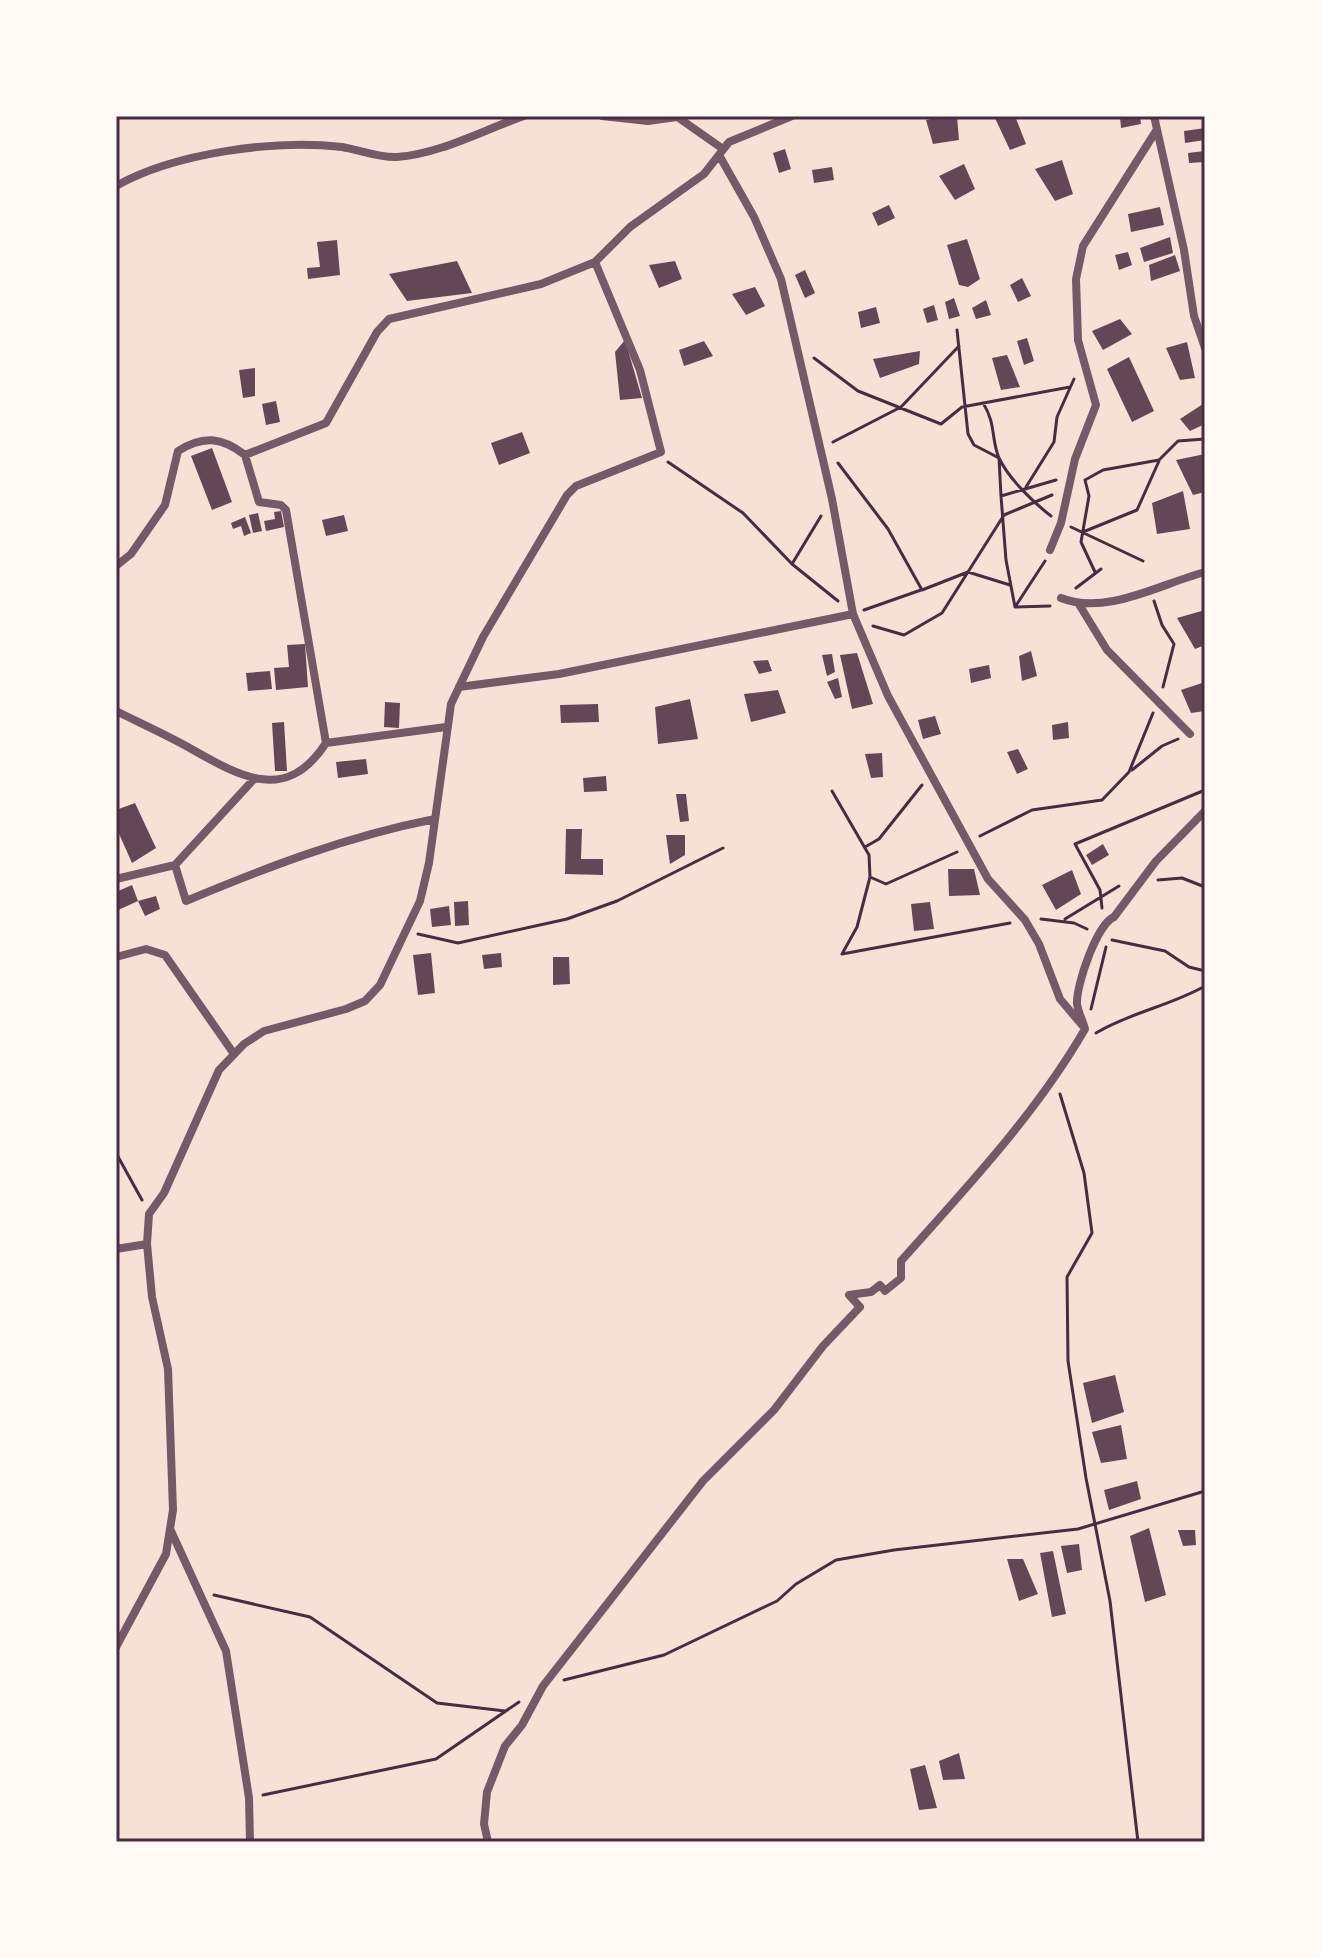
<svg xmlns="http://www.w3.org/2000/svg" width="1321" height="1958" font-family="'PT Sans',sans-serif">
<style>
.building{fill:#644757}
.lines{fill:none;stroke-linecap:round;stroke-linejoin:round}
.path{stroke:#4a2c40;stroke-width:3}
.minor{stroke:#755966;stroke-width:8}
.neatline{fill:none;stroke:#4a2c40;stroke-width:3}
</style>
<rect width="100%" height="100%" fill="#f7e1d7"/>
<!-- building -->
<path class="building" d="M945,116H957L959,140L933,144L926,120Z
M994,116H1015L1026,144L1010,150Z
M1120,116H1140L1141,124L1121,128Z
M1205,128V140L1185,143L1184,131Z
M785,149L791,169L779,173L773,153Z
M1205,151V162L1189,163L1188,153Z
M1062,160L1073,194L1055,201L1035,169Z
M964,164L975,189L955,200L939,176Z
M832,167L834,180L814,183L812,170Z
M889,205L895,218L878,226L872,213Z
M1160,207L1164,225L1131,232L1128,214Z
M1170,237L1173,253L1144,262L1140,248Z
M967,239L980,279L968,287L959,285L947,245Z
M337,240L340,275L308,279L307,268L320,267L317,242Z
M1128,252L1132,265L1119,270L1115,255Z
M1175,255L1180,271L1151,281L1149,265Z
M457,261L472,293L407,301L389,274Z
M675,261L682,279L659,288L649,265Z
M805,270L815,293L805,298L795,275Z
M1022,278L1031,296L1018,302L1010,285Z
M755,287L765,306L746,315L732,294Z
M954,298L960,316L949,319L945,302Z
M986,300L991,315L976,319L972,308Z
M934,305L938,320L927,323L923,309Z
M876,307L880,323L861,328L858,312Z
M1120,319L1132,334L1103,350L1092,331Z
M1027,338L1034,361L1024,365L1017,341Z
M625,340L642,398L620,400L615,352Z
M704,341L713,356L684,366L679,350Z
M1187,342L1195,378L1180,380L1166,348Z
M920,351L919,364L880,378L873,359Z
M1007,355L1020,387L1001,390L992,358Z
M1129,357L1154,411L1132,422L1107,369Z
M255,368V396L243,398L239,370Z
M276,401L280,422L266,425L262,404Z
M1203,404L1205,424L1190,431L1180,419Z
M522,432L530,453L499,465L491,443Z
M212,448L232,502L212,510L191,456Z
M1205,454V492L1193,495L1176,460Z
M1183,491L1190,529L1157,534L1152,503Z
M281,511L284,527L266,531L264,521L275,519L274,512Z
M258,513L262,531L253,533L249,515Z
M344,515L348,531L326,536L322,520Z
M245,517L251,533L244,536L241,526L233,529L231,523Z
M1205,610V645L1195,649L1177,618Z
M305,644L308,687L276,690L274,668L289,667L287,645Z
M1031,651L1037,676L1022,681L1019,656Z
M857,653L873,704L852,709L840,655Z
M832,654L835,672L827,676L822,655Z
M768,660L772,671L759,674L753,661Z
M989,665L991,678L971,683L969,669Z
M270,671L272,689L248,691L246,673Z
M838,678L842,697L835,699L827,682Z
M1205,682V711L1191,713L1181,690Z
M778,690L786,713L751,722L744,694Z
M690,699L698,739L658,744L655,707Z
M385,702L400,703L399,728L384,727Z
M598,704L599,722L561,723L560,705Z
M935,716L941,734L923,739L918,720Z
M284,722L287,771H275L272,723Z
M1068,722L1069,738L1053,740L1052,725Z
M1018,749L1028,769L1017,774L1007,752Z
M882,753L883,777L871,778L865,754Z
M366,759L368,774L338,778L336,762Z
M606,776L607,791L584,792L583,778Z
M676,794H686L689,821L680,822Z
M135,803L156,848L132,863L116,827V810Z
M566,829H582L581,859H603V875L565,874Z
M666,835H685V855L670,864Z
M1103,844L1109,855L1092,865L1086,855Z
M948,869H974L980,895L949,896Z
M1072,870L1081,894L1056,910L1042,885Z
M132,885L138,901L116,911V892Z
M156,896L160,909L145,916L138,901Z
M468,901L469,925L455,926L454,902Z
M930,902L934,929L914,931L911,904Z
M449,906L451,925L432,927L430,909Z
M431,953L435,993L418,995L413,955Z
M501,953L502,967L484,969L482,955Z
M553,957H569L570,984L553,985Z
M1115,1375L1124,1412L1092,1423L1083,1383Z
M1121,1425L1127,1459L1101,1463L1092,1432Z
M1137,1481L1141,1499L1109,1510L1104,1490Z
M1149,1528L1166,1595L1145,1602L1130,1536Z
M1178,1530H1195L1196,1545L1183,1546Z
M1079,1544L1082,1570L1067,1573L1061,1546Z
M1053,1551L1066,1614L1052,1617L1040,1553Z
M1007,1559H1023L1038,1594L1019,1601Z
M959,1753L965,1779L943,1780L939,1761Z
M925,1765L937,1808L919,1810L910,1769Z"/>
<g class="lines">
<!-- path -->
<path class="path" d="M957,330L968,434L974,445L999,458L1001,496
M814,358L858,391L941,424L962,407L1070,387
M983,403C996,423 991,439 999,458C1009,479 1033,502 1051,516
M833,442L901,407L959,346
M668,462L743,513L792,564L838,601
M838,463L888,529L922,590L968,572L1010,585
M1085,480L1103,470L1159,460L1178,441L1205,439
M1085,480L1089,496L1081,542L1095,572
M1026,487L1054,442L1057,417L1074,379
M1071,527L1143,561
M1083,532L1137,510L1159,461
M1045,561L1015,607L1006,560L1001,496L1056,480
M792,564L821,516
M1076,588L1101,569
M1154,601L1162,625L1174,644L1163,687
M1015,607L1050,606
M864,610L921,590
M873,626L904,635L942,613L1004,515L1052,495
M1132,770L1162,746L1178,739
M832,791L869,855L870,877L886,884L957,852
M980,836L1032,810L1102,800L1129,772L1153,713
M865,847L879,839L922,785
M870,877L857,927L842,954L1010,923
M1158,880L1182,878L1205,887
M1102,908L1100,890L1075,844L1205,790
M1041,919L1074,923L1087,929
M1065,919L1119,886
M418,934L458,943L567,919L617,901L723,848
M1112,940L1165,951L1189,967L1205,971
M1091,1009L1106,947
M1096,1033C1131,1012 1170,1006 1205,986
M1060,1094L1084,1173L1092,1233L1067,1277L1068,1361L1086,1478L1110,1601L1138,1842
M116,1153L142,1200
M214,1595L310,1617L437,1703L505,1711
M564,1680L664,1655L777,1601L796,1584L836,1560L894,1550L1078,1529L1205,1491
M263,1795L436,1759L519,1702"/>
<!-- minor -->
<path class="minor" d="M602,116L648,121L677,117
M676,116L723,149
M1154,116L1184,250L1194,316L1205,348
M719,155L754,217L781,279L832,499L853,614L888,696L988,879L1025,920L1039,944L1060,999L1082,1025
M116,186C174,153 276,139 342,147C360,150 379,158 397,157C440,154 483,130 524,116
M245,455L259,502L281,505L286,510L326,743
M1050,550L1061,523L1075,459L1096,405L1078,340L1076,279L1083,246L1156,131
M116,566L131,554L165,505L178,451C203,435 222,437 245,455L326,423L377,332L389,319L541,284L595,262L630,227L704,174L729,142L792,116
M1061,598C1106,616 1160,584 1205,572
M1080,606L1107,650L1190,734
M459,687L559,674L853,614
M116,711C140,723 165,734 188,747C239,776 286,805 326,743L446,727
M175,865L254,779
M116,879L175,865L186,901C267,867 348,836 435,819
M116,957L146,949L165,955L234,1054
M116,1249L147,1244
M171,1531L226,1651L249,1798L250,1842
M116,1647L166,1554L173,1510L168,1369L152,1297L147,1244L149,1214L164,1193L219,1070L244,1044L264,1031L346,1009L365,1001L380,985L420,901L429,863L451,704L483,637L567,495L576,486L661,452L640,370L595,262
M488,1842L484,1824L487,1792L505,1746L522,1725L543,1686L703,1481L774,1410L823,1346L860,1307L849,1295L871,1292L880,1285L885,1291L901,1278V1261C966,1188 1036,1114 1085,1029C1083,1021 1078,1012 1077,1004C1076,985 1097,924 1114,917L1156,861L1205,811"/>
</g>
<!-- border -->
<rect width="1321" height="1958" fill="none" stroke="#fffaf5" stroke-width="236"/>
<rect x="118" y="118" width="1085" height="1722" class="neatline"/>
</svg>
